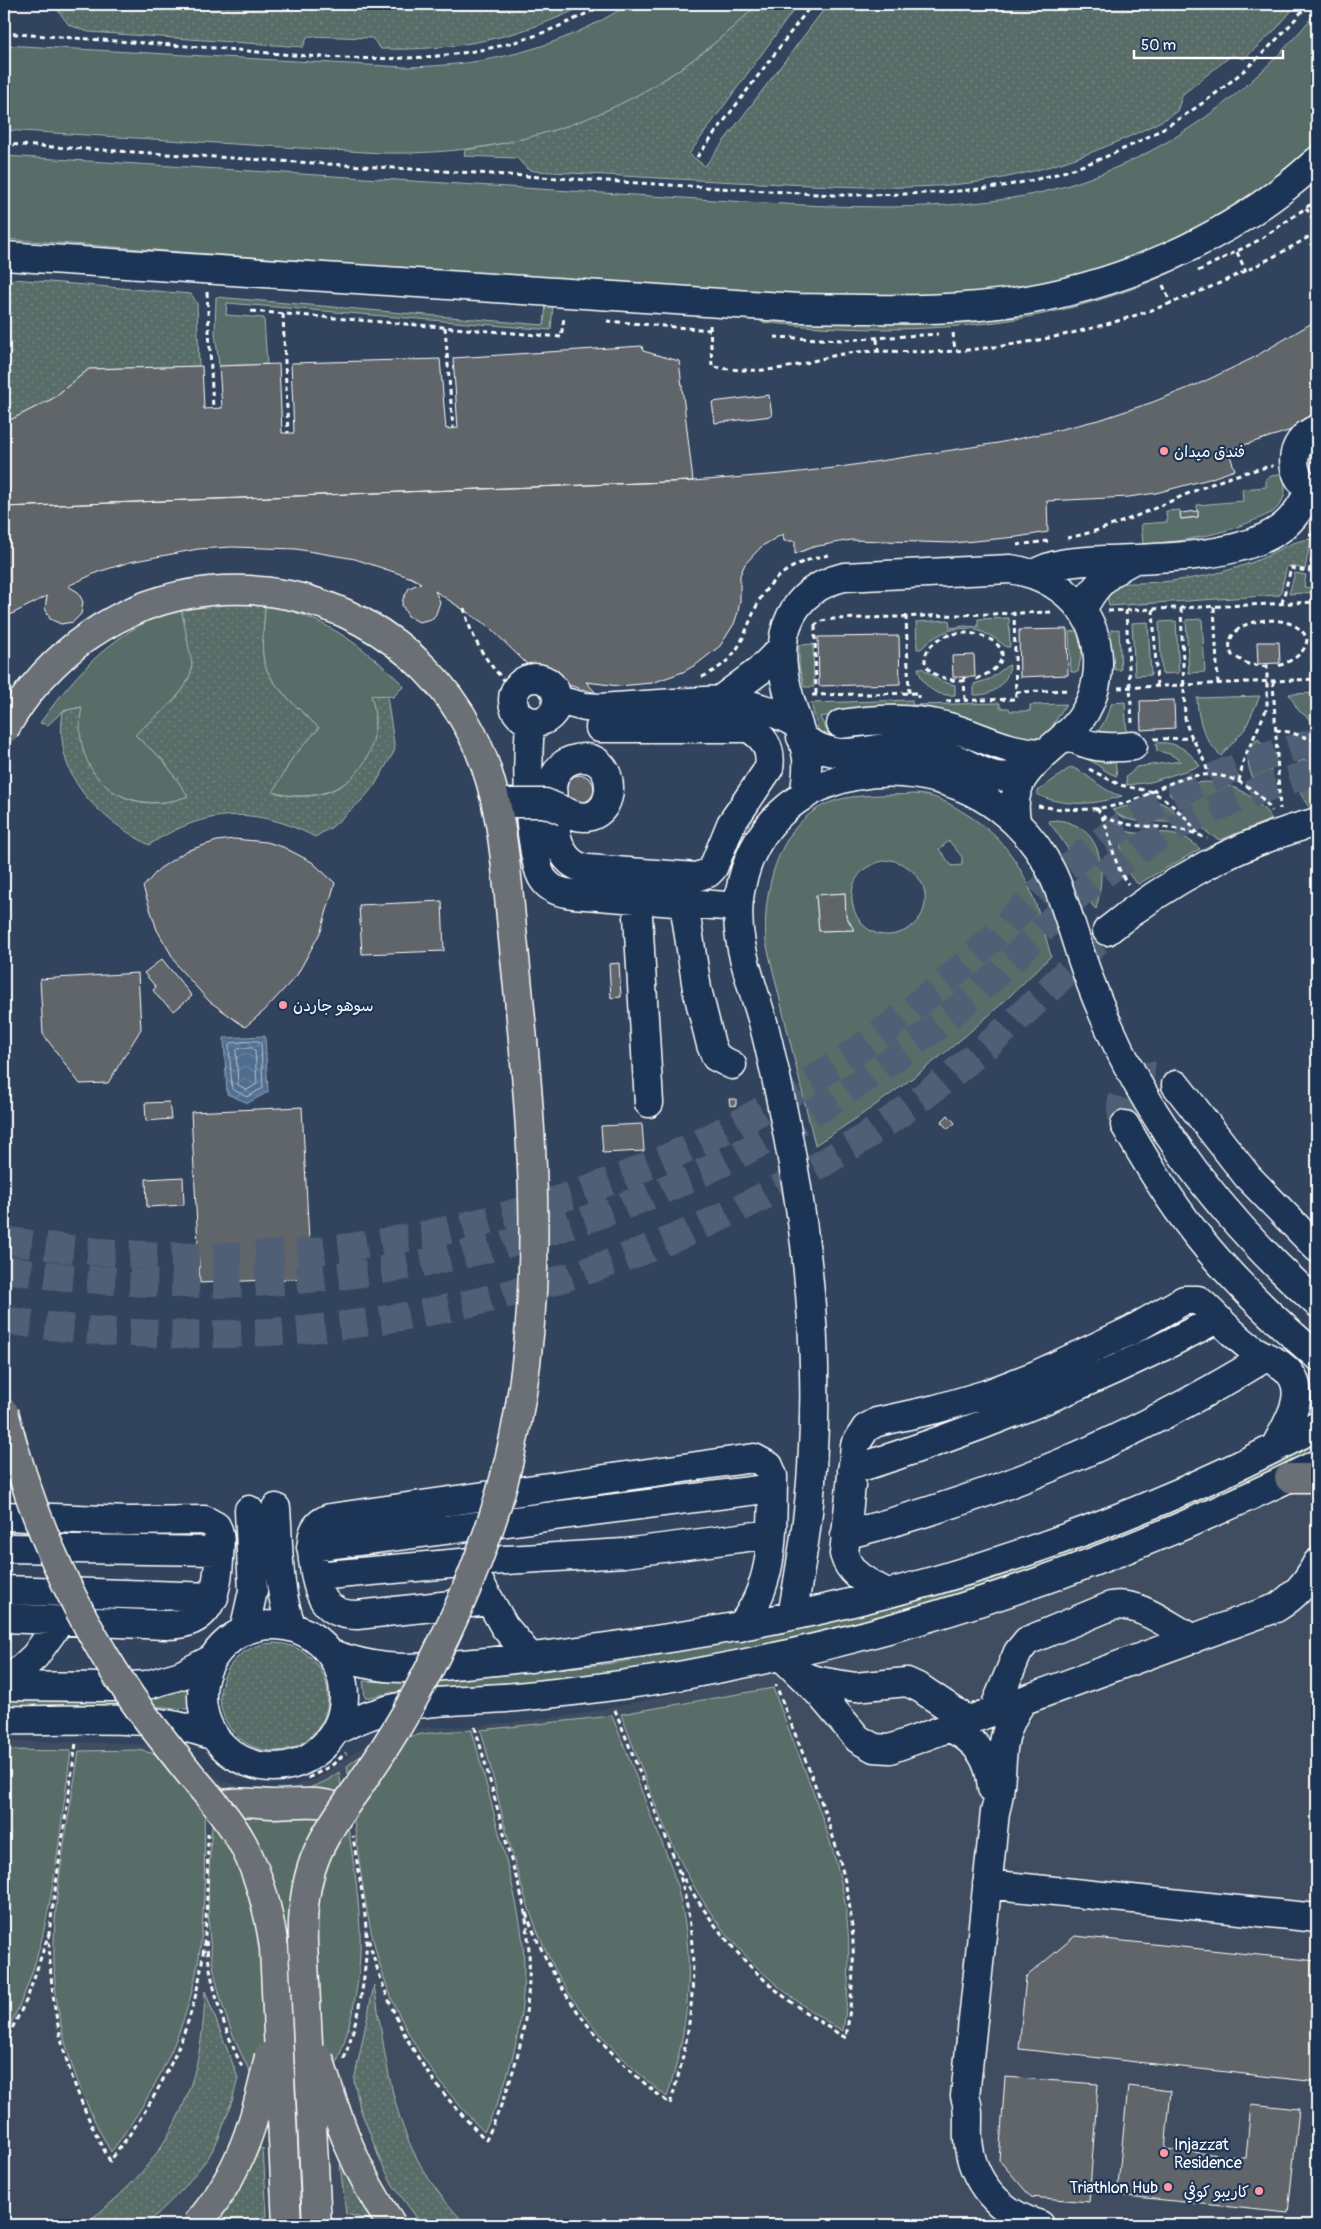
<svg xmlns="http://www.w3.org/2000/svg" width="1321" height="2229" font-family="Pangolin,'Playpen Sans Arabic',sans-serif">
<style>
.built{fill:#3f4d61}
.grass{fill:#596d68;stroke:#acb6b4;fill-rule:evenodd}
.garden{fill:url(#garden-dots);stroke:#acb6b4}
.water{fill:url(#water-waves);stroke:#96a7bc}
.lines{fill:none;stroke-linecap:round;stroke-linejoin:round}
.shore{stroke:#b9c5d2;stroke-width:1}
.building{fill:#60656b;stroke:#fff}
.minor-tunnel{stroke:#505f75;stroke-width:28;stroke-dasharray:28 14;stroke-linecap:butt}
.minor-casing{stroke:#fff;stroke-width:31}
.major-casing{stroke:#fff;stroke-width:31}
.path{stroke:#fff;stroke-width:3;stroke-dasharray:5 4;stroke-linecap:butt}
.minor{stroke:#1d3557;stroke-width:28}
.major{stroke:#6a7074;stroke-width:28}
.minor-bridge-casing{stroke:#fff;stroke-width:31;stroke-linecap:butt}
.major-bridge-casing{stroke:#fff;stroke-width:31;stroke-linecap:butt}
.minor-bridge{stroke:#1d3557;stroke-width:28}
.major-bridge{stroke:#6a7074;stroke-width:28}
.poi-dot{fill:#ff9aa2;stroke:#1d3557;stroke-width:2}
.labels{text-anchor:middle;stroke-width:4.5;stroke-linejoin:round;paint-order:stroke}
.poi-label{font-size:16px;fill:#fff;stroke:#1d3557;text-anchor:start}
</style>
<defs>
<pattern id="garden-dots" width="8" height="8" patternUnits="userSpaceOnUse" patternTransform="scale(1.25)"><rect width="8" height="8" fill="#596d68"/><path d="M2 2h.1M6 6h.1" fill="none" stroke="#72837f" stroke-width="1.8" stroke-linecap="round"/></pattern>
<pattern id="water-waves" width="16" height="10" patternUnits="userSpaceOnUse" patternTransform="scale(1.25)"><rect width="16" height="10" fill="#506d8f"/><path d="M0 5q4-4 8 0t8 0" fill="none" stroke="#6a83a0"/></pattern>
</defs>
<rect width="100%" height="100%" fill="#31435d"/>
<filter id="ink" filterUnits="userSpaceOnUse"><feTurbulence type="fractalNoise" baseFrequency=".02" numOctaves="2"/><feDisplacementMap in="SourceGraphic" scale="10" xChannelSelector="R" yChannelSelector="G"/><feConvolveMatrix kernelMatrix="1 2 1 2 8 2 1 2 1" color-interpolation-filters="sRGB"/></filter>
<g filter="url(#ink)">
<!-- built -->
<path class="built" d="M1317,1478V2225H4V1741L125,1743L156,1746L191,1760L223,1781L249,1789L277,1790L317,1779L357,1750L385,1735L430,1727L480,1726L581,1714L731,1682L893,1643L1061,1586Z"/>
<!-- grass -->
<path class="grass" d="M629,4H758C650,110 532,156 381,153L4,130V45L404,67C487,66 559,49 629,4Z
M1317,11V148L1282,177L1175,243L1057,284L933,299L664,289L430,270L4,239V156C209,168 414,181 618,194C708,199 798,207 888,207C949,206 1007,203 1066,186C1167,155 1252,93 1317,11Z
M1317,173V180C1253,232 1179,276 1099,300C990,333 873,334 761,322V317L1046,307Z
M216,297L544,325L546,303L553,304L551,330L227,303L226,315L264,318L267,364L219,366L215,333Z
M1281,473C1288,488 1286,501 1273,512C1232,532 1189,542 1143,544L1141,524L1167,522L1166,511L1180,510L1181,519L1198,517L1197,505L1243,501L1242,489L1266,487V478Z
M1295,573L1306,575L1304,587L1310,588L1312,576H1317V592L1289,594Z
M265,604C322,615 364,646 404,686L393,697L381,695C379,699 376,705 375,709C374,721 376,732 373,744C361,789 313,804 272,792L293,757L319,728C303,712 269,685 264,662C260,644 265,622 265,604Z
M181,607C184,625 194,655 192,672C188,694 151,720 135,735L164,761L189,796C143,814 90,795 80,742C78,730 80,719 81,707L63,711L48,725L40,723C79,669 116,629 181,607Z
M1009,618L1010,647H1006C978,622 947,622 921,649H917L916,622L949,620L950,628L964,626L978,627V619Z
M1202,619L1205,672L1189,673L1186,620Z
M1176,621L1179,673L1162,674L1159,622Z
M1148,622L1151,675L1135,676L1132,623Z
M1119,629L1121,670H1115L1110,650L1111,630Z
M1077,631L1082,651L1078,672H1071L1069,632Z
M813,644L814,687H804L799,666V645Z
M1010,665C1007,684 994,696 974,695V684L990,679L1007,666Z
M918,668H922L940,681L955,685V695C937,697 922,687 918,668Z
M1317,693V725L1298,710L1289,694Z
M1260,696L1245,729L1221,756C1204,739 1198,722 1197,698Z
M912,700V705L1000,703V708H1009L1010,711H1030V705L1066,704L1051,728L1037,741L842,714L820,717L830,737L848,732L926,731L998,759L1002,765L855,747L819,734L811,703Z
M1125,702L1127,740H1093L1104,722L1112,703Z
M1258,739C1273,755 1274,778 1267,797C1252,785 1238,752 1258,739Z
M1156,743C1176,741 1189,750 1200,766L1151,782L1127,785L1126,776L1130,774L1136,767L1181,761L1170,754L1157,751Z
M1079,752L1115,760L1117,776C1102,772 1094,758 1078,757Z
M1310,760L1317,762V806L1310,808C1298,794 1295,779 1299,761Z
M1071,767C1090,774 1102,792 1122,796C1095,805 1065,807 1038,795V791Z
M1205,782C1234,783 1255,795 1272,819L1220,840C1203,833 1196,820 1184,807C1179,802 1173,799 1169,794L1170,791L1193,783Z
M913,794C933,794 947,802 963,812C1022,847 1034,894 1051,956C1030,976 1009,998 987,1017C933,1065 876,1107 815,1145L766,942C762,892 778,819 834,801C858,793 888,796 913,794ZM949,841L962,857V865L952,866L939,849ZM891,860C915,866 933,888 922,914C917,923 909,930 899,933C850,949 827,865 891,860ZM845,893L844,909L853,930L819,931L816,895Z
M1151,800C1168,803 1176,812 1187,826C1161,816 1134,830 1112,810Z
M1057,820C1105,826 1106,872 1096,909C1089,904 1089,896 1086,889C1078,864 1065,842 1048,821Z
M1117,827C1147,844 1169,818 1200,849L1138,884C1118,867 1125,851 1115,829Z
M1317,1441V1453L1073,1560L847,1629L692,1660L614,1672L536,1681L411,1689L365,1698L363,1681L410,1683L458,1680L614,1663L768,1635L845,1617L1287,1457Z
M188,1688V1709L131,1704L4,1708V1699L151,1697Z
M773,1688C796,1751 828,1821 842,1887C852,1935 850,1983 843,2031C786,1998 736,1955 701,1898C666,1842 645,1776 621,1714Z
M612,1716C626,1750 639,1784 652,1819C663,1845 674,1870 680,1898C696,1965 688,2032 667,2097C623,2062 584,2022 557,1973C518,1902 502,1808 481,1730Z
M472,1730C482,1768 492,1806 502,1844C512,1885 524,1925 524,1967C524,2026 510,2080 484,2132C446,2093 413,2050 392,1999C362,1927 358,1842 347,1766C386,1734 423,1733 472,1730Z
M4,1750L71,1751C57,1846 53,1951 4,2036Z
M139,1750L167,1757L204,1778C204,1829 206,1880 202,1930C196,2013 160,2087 111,2152C82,2100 60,2045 55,1984C49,1909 68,1825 79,1751Z
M339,1772C347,1824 358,1877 360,1930C363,2006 337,2078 297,2141C247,2081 214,2009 209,1930C206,1882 212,1833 215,1785L231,1791L295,1794L326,1781Z"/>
<!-- garden -->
<path class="garden" d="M53,4H587C521,38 454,51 381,49L372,38L308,36L303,47L89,32L69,25Z
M758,4H798L689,154L705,166L828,4H1297L1277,28L1244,59L1232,55L1183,94L1177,111L1169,117C1116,145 1062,166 1003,178C940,190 874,188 810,185C718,182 626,176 535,171L527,169L517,158L464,156L465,150C585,132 671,89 758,4Z
M14,279L191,294L197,303L199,366L89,369L52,399L11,420L4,413V287Z
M1311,539L1305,569L1287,566L1280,595L1109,606L1107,594L1120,583C1166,584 1210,578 1253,562C1272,555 1291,540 1311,539Z
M202,603L265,604C265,622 260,645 264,662C269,685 303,712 319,728L293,757L273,792C339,812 390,761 371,695L387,696L395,750L375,785L362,800L332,827L315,837C256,806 205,808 149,845C96,816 53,777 63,711L82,707C69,775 125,821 188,796L164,761L135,735C155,716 191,693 192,664L181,607Z
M220 1697a54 54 0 1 1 108 0a54 54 0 1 1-108 0Z
M374,1985C390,2083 393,2151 467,2225H422L393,2185L380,2160L360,2108L354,2081Z
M205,1991L238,2078L232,2101L218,2140L208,2158L182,2190L146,2225H83C166,2165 203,2094 205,1991Z
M260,2148L263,2149L267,2216L237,2225H211L246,2175Z
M340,2165H342L373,2221L346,2214Z"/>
<!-- water -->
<path class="water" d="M265,1036L268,1092L248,1103L227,1094L224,1038Z"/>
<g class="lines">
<!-- shore -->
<path class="shore" d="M258,1041L261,1044L263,1088L247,1097L232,1089L229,1045L231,1043Z
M252,1048L255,1050L257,1084L247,1090L238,1085L236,1051L238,1049Z"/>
</g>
<!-- building -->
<path class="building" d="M1317,320V422L1228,450L1235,470L1209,479L1156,493L1129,497L1047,501L1048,532L1017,537L953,543L851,540L813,547L795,554V541H784L783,534L762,546L745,564L740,575V600L738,612L734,624L720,646L697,664L683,672L652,683L619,686L586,682L596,693L561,683L528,665L488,626L435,591L440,602L436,614L432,619L419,622L408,616L402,605L403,599L409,588L421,583L412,578L355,559L296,549L232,547L198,549L130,562L98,572L68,586L78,592L83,602L81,614L73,622L61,624L50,619L45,608L47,596L4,618V507L693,481L782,474L834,468L998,443L1050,432L1102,419L1153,402L1203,382L1251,359Z
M642,346L643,351L679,361L693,481L4,507V423L52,399L89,369L202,366L204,409L222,408L219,366L279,364L282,433H294L291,363L440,359L446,429L458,428L453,358Z
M769,395L772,416L715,423L712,402Z
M1198,511V517L1181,519L1180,513Z
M1067,629L1068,675L1020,677L1019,630Z
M899,636L900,684L819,686L818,637Z
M1257,642H1279L1280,663L1258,664Z
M974,655L975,677H953L952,656Z
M1174,700L1175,728L1141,730L1140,701Z
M566 789a14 14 0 1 1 28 0a14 14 0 1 1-28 0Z
M234,839L267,842L283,847L312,862L335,883L321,931L297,975L264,1011L245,1027L209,1001L179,968L157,930L143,887L159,869L186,851L217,841Z
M845,893L846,916L854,930L819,931L816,895Z
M442,901L444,951L362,954L359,905Z
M162,959L192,996L174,1011L159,998L153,990L156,987L144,973Z
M619,963L621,997L611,998L609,964Z
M138,973L141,1029L108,1083L80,1084L43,1034L40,979Z
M729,1099H736V1105L730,1106Z
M169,1102L171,1119L146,1121L145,1103Z
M302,1107L311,1278L200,1283L191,1112Z
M948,1115L955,1123L948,1129L941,1122Z
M642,1124L644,1151L603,1153L601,1126Z
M183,1177L184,1205L147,1207L146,1179Z
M1075,1936L1317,1961V2082L1019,2049L1026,1977Z
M1005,2077L1098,2084L1089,2202L1031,2197L999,2160Z
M1128,2086L1171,2091L1165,2149L1246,2158L1251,2104L1299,2109L1288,2213L1117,2195Z"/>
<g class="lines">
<!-- minor-tunnel -->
<path class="minor-tunnel" d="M1125,1125C1109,1089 1145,1060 1176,1085
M4,1240C95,1254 188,1261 281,1254C509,1238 735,1152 913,1008C942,985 969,961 996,935C1020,911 1043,886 1070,865C1142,805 1227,764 1317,742
M4,1269C334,1320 663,1241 928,1033C958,1009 988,983 1016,956C1040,932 1063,907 1090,885C1157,830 1234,795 1317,772
M4,1320C309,1367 630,1298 886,1123C967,1068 1039,1002 1107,931"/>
<!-- minor casing -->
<g class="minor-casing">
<path id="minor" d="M4,256L798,308C865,309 932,312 998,304C1113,291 1231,239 1317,161
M1317,429C1287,441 1286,480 1317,492
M1034,574C1057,561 1079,562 1104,560C1156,558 1237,559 1280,529C1294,519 1302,505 1310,490
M1082,611C1093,586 1109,572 1133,560
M513 700a22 22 0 1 1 44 0a22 22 0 1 1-44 0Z
M557,700L585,707L600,708L720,700C748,702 772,710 797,724
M720,700L759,671L782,648
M530,721C527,766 527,809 535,853C537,862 538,872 543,879C550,890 561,893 573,894L738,907
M841,724C876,719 911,717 945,726C981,735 1005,753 1045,753
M1066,734C1088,748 1108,749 1133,746
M801,737C844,769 869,742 915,748C930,750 945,754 958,760C985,772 996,784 1026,771
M804,796C806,784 808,771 807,758C803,733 791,709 786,684C774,634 791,590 844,577L1010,569C1040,573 1063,586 1081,609C1092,623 1097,641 1098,659C1099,683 1091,708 1075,726C1047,756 1004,774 1017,824
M564,811C621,841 624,743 572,760C560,764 554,774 552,786C554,815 551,864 588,869L696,877L708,873L713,868L731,824L769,768C772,750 765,737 748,728H600
M637,899L649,1103
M684,903L697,989L711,1045L716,1057L732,1065
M1107,931C1168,881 1241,842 1317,822
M1176,1085L1248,1177L1317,1248
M1125,1125C1147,1163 1169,1200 1196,1234C1232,1280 1273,1319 1317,1356
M852,1470C979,1430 1100,1381 1217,1319
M276,1508C279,1548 277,1590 292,1627
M4,1516L127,1521L205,1520L216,1526C222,1536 219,1549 219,1560C217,1597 209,1625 166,1625L4,1618
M845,1535C1001,1495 1129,1441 1266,1357
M311,1547L773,1488
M4,1548L219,1551
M316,1576L472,1562L624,1553L771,1534
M481,1585L504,1626L531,1658
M4,1590L214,1597
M887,1593C869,1583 850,1576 844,1554L855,1445L866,1428L877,1422L936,1409L987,1394L1036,1375L1132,1330L1184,1300H1198L1203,1304C1219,1319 1233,1335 1251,1348C1261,1355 1272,1359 1281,1365C1313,1388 1288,1422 1275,1447
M489,1601L357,1615C324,1615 318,1594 314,1567C311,1547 307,1526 330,1518L754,1458L769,1466L773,1476C772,1531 776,1582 740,1627
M792,1616C801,1567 809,1518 812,1468C819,1363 810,1256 791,1153C783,1109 774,1065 763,1022C751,980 732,937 740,892C763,759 930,739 1016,823C1053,859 1061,894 1076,940C1084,967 1094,993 1105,1018C1153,1129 1228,1224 1317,1303
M202 1696a71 71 0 1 1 142 0a71 71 0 1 1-142 0Z
M244,1631L253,1591L249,1510
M331,1654C349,1660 367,1665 386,1667C412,1670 438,1666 463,1664C499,1661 535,1657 571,1652C663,1640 755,1626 845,1604C1006,1566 1172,1504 1317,1426
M781,1656L819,1693L858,1739L874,1748L890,1749L1276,1608C1295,1596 1307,1583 1317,1563
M803,1676L819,1681L855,1687L907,1682L920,1688L969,1721
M4,1685L35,1656L60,1621
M4,1686L111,1687L147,1685L181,1675L212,1659
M1022,1702C992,1744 1008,1768 995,1812L965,2096C970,2110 967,2124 968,2139C971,2181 1000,2214 1040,2225
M993,1712L1018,1652L1027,1641L1111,1606C1139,1601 1169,1626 1193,1639
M4,1720C74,1722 147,1711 214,1736
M950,1728C977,1740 990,1759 992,1788
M337,1730C398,1696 450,1703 517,1697C578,1691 640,1684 700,1672C916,1633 1121,1561 1317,1464
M987,1884L1317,1918"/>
</g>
<!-- major casing -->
<g class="major-casing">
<path id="major" d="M1289,1478H1317
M217,1806C236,1800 253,1803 272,1804C297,1804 319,1799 342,1809"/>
</g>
<!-- path -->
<path class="path" d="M4,33C74,38 144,43 215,48C314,57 417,69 515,42C547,33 576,19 605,4
M4,144L833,195C887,195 942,194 996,187C1120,169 1230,100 1308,4
M697,157L812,4
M1306,208L1317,225
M1237,252L1246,272
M1198,271L1261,239L1317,200
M1163,285L1171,304
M207,292L213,408
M251,311L561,337L564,318
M283,314L288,433
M607,321L710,330
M710,325L712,367C736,370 759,372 783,368C808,364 831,354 857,352C889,350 922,353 955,351C1085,341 1206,299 1317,232
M445,327L453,428
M953,333L955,351
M774,337L843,340L938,334
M877,339L878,352
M1309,535H1317
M1067,538C1139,524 1200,479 1273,466
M1017,545L1048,541
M1309,572L1317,537
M1282,603L1291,568L1317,573
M1214,607L1218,684
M464,608C472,641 489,668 515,690
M1181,608L1185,718C1189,739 1204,753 1208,774
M1153,609L1157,686
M1126,610L1132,723
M1108,611L1317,602
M906,616L909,693
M814,626L821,621L833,619L1051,612
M815,626L816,695
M1267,667L1248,664L1232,655C1215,618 1295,607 1307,639C1306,654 1291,661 1278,666
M702,677C742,658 741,638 758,603C772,574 799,560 829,555
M964,677L965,700
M964,681C893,678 931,619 982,636C991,639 1000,644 1002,653C1003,668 985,675 974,680
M1273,681L1280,809
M1118,688L1317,679
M1016,692L1070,690
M812,695L918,693V698
M946,701L1016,699L1014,612
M1276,730L1289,732L1317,741
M1154,739L1192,738
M1089,769L1120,785L1153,792L1166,800L1188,820L1197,833
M1239,781L1244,759L1267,708V664
M1038,806C1068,811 1097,811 1126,803C1145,797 1160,786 1179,780C1215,767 1251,779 1272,811
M1097,808C1113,832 1110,861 1128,884
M1102,816C1139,834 1170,819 1207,839
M308,1778L331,1766L346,1753
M679,1871C727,1950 766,1991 846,2038C852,1997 856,1958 851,1917C842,1840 803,1757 776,1685
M526,1913C559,1998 598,2048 670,2104C695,2026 702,1949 678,1869C672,1851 664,1833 657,1816C643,1781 629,1745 615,1710
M366,1931C391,2022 419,2073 486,2140C521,2066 539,1990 524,1907C520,1888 513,1868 508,1849C497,1807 486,1765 474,1724
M49,1933C50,2021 68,2084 110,2161C155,2103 192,2036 202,1962C208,1920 207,1876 208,1833
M206,1941C211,1986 223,2028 243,2069
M4,2044L27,1999L49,1933L76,1743
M344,2059C358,2019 368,1974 366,1931C365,1900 357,1867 353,1836
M1313,2225L1317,2195"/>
<!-- minor -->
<use href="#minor" class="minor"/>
<!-- major -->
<use href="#major" class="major"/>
<!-- minor-bridge casing -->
<g class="minor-bridge-casing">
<path id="minor-bridge" d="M496,803H545L564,811"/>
</g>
<!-- major-bridge casing -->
<g class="major-bridge-casing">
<path id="major-bridge" d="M4,730C47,653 121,600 210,591C316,580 422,637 471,732C505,797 506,876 514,948C533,1137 553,1323 496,1508C474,1578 443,1646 407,1711C392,1737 375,1763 357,1789C343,1808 328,1829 318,1851C305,1880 302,1911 303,1942L317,2225
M4,1412C30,1513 72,1610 131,1697C150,1724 170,1749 191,1775C209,1797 229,1818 243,1844C260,1877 269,1911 274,1948L287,2225
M319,2058C338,2121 355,2171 392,2225
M196,2225C240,2175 256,2120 269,2056"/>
</g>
<!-- minor-bridge -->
<use href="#minor-bridge" class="minor-bridge"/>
<!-- major-bridge -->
<use href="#major-bridge" class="major-bridge"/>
</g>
</g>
<!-- markers -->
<g class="poi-dot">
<circle cx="1164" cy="451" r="5"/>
<circle cx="283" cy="1005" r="5"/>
<circle cx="1164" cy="2153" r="5"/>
<circle cx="1168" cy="2187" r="5"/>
<circle cx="1259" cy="2191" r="5"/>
</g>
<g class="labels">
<!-- poi labels -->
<g class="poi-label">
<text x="1174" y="457">فندق ميدان</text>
<text x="293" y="1011">سوهو جاردن</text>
<text x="1174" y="2150">Injazzat<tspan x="1174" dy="18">Residence</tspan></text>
<text x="1158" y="2193" text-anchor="end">Triathlon Hub</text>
<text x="1249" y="2197" text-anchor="end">كاريبو كوفي</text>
</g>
</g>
<!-- margin -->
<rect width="1321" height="2229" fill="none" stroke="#1d3557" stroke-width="20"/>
<rect x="10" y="10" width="1301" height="2209" fill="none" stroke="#fff" stroke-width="2" filter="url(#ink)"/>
<!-- scale -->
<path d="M1134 50v8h149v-8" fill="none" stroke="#ffffff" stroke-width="2.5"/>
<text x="1141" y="50" font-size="15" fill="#ffffff" stroke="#1d3557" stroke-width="4" paint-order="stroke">50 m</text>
</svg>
